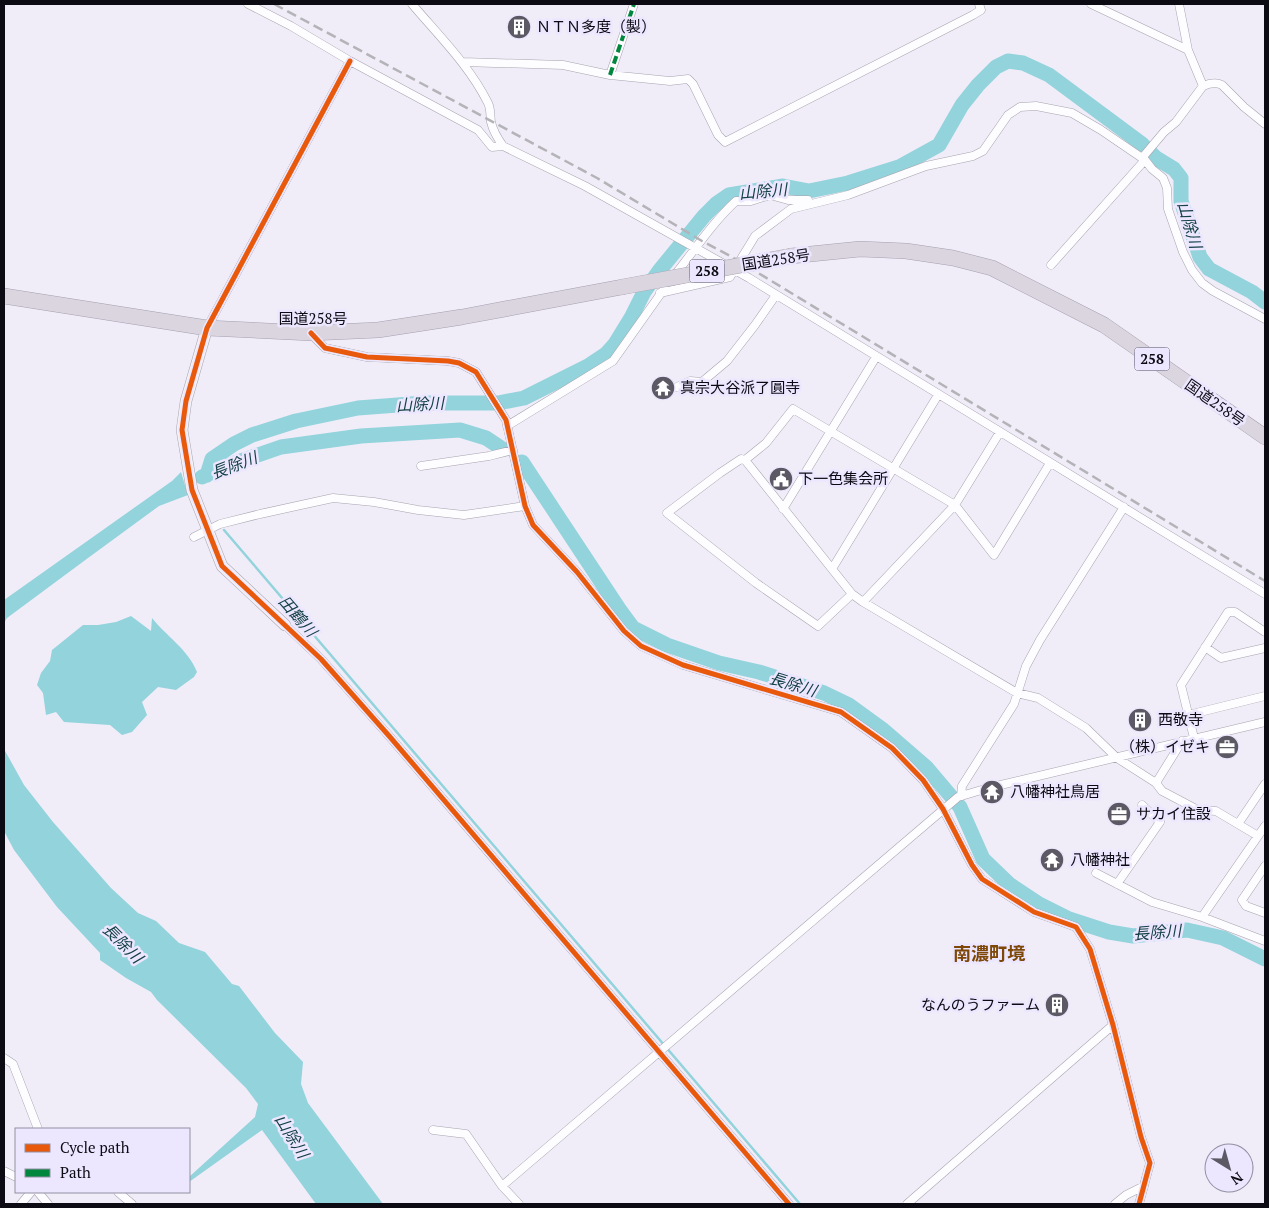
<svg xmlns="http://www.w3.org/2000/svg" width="1269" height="1208" font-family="'PT Serif','Noto Sans JP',serif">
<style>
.water{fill:#92d3dc}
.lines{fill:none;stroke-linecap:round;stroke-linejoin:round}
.stream{stroke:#92d3dc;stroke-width:2.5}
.river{stroke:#92d3dc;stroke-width:15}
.street-casing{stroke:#a7a4af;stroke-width:9}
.secondary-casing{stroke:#a7a4af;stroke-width:12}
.highway-casing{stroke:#a69fae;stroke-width:16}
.street{stroke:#fdfcfe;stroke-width:8}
.secondary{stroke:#f3f1f5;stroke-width:11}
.highway{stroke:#dbd5e0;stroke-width:15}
.rail{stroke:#b4b3b7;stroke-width:2.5;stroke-dasharray:10 5;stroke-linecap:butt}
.highway-bridge-casing{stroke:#a69fae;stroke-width:16;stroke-linecap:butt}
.highway-bridge{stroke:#dbd5e0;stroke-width:15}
.quiet{stroke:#00873e;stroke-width:4;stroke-dasharray:8 4;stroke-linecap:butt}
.cycleway-casing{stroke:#ece7ff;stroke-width:8}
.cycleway{stroke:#e8590c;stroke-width:5}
.labels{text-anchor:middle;stroke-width:5;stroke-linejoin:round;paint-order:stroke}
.shield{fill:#ece7ff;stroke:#4f4c5a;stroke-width:1}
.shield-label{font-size:14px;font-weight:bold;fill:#0c0a13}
.poi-label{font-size:15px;fill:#0c0a13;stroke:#ece7ff;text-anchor:start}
.street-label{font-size:15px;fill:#0c0a13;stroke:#ece7ff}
.water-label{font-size:16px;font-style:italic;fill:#154145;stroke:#ece7ff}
.quarter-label{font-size:18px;font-weight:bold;fill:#7d4807;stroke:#ece7ff}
</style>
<rect width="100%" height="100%" fill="#f0edf9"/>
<!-- water -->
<path class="water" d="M181,472L188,495L159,506L88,558L7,618L4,623V600L172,481Z
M131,616L151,631L152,618C166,636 188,649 197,672L194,677L176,690L158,687L142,702L147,715L132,732L122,735L110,725L64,722L56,712L46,715L43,693L37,685L41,673L50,661L52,650L83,625H98L116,622Z
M4,749L24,785L53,822L111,888L138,913L156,921L179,943L205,952L232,984L239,986L275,1033L303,1062L301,1084L308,1103L383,1204H316L262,1130L189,1182V1177L255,1117L258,1104L246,1088L157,1000L151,992L126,978L100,960V953L57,907L14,850L4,831Z"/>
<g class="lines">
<!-- stream -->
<path class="stream" d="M224,530L800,1204"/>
<!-- river -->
<path class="river" d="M522,462L619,609L633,628L667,645L719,663L759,672L824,693L849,705L882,729L927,768L960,807L983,859L1009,884L1039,904L1069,919L1109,932L1133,936L1187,930L1223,938L1265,959
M207,475L212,459L234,444L252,435L296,421L358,408L424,403H498L524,398L588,366L606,354L615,344L631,318L644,292L659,271L704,216L716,204L729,195L783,186L809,191L848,183L899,167L939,145L962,105L978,85L996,67L1008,61L1023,63L1049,75L1142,144L1156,158L1174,169L1181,178V201L1200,257L1209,269L1252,292L1265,302
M202,477L223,467L281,447L361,436L460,430L486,438L501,448"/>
<!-- street casing -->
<g class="street-casing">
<path id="street" d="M248,4L291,26L350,61L478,130L492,147L503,146L585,186L749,278L1265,594
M412,4C439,36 469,65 488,103C491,109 490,115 491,122C493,131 498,139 503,146
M1091,4L1188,50L1203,86
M1179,4L1188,50
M463,62L563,65L610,75L670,81L688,79L693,84L718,135L725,142L973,15L981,10L979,4
M610,75L634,4
M1142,158L1164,132L1176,122L1203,86C1210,83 1216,82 1222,85L1244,107L1265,124
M1051,265L1145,160
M674,276C694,251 712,223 736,201H751L770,195L788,200H808
M660,293L730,277L755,236L791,209L848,195L926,166L973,156L983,151L1008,115L1020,107L1036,106L1072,113L1101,130L1145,160L1152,169L1163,178L1167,188L1168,209L1183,252L1192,270L1202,283L1213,291L1265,319
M207,328L350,61
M311,334L325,348L367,357L448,361L459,363L476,372L506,420L525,506L533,525L577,572L624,631L641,646L683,665L841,712L892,748L923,780L943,809L972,865L982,879L1034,912L1076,927L1090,949L1113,1025L1141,1137L1150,1163L1139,1204
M677,387L690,381L702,382L727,361L755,325L776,295
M507,426L613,361L664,289
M745,460L766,443L793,409L955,505L994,555L1050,463
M421,466L489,456L513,450
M783,509L876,357
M194,537L220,524L260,514L333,498L374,502L418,510L464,515L525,506
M832,569L938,395
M852,594L818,626L756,583L667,513L720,473L741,459L745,460L852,594L863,602L1017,693L1038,698L1086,728L1117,758L1156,783L1162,791L1198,810L1216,811L1258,836
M863,602L955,505L1000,432
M285,625L321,659L390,737L789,1204
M1205,647L1221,658L1265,648
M1188,715L1265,696
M1194,738L1181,685L1228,612H1235L1265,632
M1156,783L1182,741
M961,796L962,786L1014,704L1026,666L1040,640L1124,507
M1238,824L1265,784
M1265,866L1242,900L1246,906L1265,913
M1096,873L1152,902L1202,917L1265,941
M1117,884L1160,822L1142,805
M1202,917L1265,826
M4,1058L13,1064L38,1129
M433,1130L466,1134L502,1186L519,1204
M4,1171L16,1177
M502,1186L958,797L988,788L1265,722
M38,1192L48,1204
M118,1192L132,1204
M21,1204L31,1192
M907,1204L1113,1025
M1115,1204L1126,1195L1144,1186"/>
</g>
<!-- secondary casing -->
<g class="secondary-casing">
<path id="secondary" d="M207,328L186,401L182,430L192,490L222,566L285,625"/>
</g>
<!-- highway casing -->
<g class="highway-casing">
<path id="highway" d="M791,256L860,249L906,251L953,258L992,268L1104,325L1265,437
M4,296L207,328L311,333L378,330L462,317L622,287"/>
</g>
<!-- street -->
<use href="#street" class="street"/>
<!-- secondary -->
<use href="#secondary" class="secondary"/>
<!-- highway -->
<use href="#highway" class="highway"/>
<!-- rail -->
<path class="rail" d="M274,4L597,178L702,241L732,257L1265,581"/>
<!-- highway-bridge casing -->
<g class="highway-bridge-casing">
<path id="highway-bridge" d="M622,287L791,256"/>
</g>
<!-- highway-bridge -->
<use href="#highway-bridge" class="highway-bridge"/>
<!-- quiet -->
<path class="quiet" d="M610,75L634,4"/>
<!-- cycleway casing -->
<g class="cycleway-casing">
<path id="cycleway" d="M350,61L207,328L186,401L182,430L192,490L222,566L321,659L390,737L789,1204
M311,333L325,348L367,357L448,361L459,363L476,372L506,420L525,506L533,525L577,572L624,631L641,646L683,665L841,712L892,748L923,780L943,809L972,865L982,879L1034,912L1076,927L1090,949L1113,1025L1141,1137L1150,1163L1139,1204"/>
</g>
<!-- cycleway -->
<use href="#cycleway" class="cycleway"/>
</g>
<!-- icons -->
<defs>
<g id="building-disc" transform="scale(1.25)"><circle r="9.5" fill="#5c5964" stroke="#ece7ff"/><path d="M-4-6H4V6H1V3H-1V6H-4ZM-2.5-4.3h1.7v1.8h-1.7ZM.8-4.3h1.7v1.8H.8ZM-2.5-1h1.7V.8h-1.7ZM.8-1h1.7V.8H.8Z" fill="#fff"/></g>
<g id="temple-disc" transform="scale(1.25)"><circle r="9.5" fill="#5c5964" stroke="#ece7ff"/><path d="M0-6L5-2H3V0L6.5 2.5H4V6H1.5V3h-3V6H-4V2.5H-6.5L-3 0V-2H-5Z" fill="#fff"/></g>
<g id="civic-disc" transform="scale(1.25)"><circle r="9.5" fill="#5c5964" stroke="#ece7ff"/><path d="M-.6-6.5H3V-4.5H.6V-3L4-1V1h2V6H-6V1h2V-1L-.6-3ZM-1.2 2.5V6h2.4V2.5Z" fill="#fff"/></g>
<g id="office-disc" transform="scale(1.25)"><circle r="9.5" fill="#5c5964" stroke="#ece7ff"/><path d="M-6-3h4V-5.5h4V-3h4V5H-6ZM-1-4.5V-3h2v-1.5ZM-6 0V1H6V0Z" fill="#fff"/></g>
</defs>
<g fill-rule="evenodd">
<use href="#building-disc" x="519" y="27"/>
<use href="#temple-disc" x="663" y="388"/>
<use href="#civic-disc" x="781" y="479"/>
<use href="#building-disc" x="1140" y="720"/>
<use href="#office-disc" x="1227" y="747"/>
<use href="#temple-disc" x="992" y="792"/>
<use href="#office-disc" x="1119" y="814"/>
<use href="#temple-disc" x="1052" y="860"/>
<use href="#building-disc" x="1057" y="1005"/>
</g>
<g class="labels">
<!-- shield labels -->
<g class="shield">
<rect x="689.5" y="259.5" width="35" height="23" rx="4"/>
<rect x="1134.5" y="347.5" width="35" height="23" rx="4"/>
</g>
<g class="shield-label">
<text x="707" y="276">258</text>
<text x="1152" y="364">258</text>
</g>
<!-- poi labels -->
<g class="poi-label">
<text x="536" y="32">ＮＴＮ多度（製）</text>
<text x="680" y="393">真宗大谷派了圓寺</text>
<text x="798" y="484">下一色集会所</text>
<text x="1158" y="725">西敬寺</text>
<text x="1210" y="752" text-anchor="end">（株）イゼキ</text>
<text x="1010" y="797">八幡神社鳥居</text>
<text x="1136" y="819">サカイ住設</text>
<text x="1070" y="865">八幡神社</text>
<text x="1040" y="1010" text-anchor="end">なんのうファーム</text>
</g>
<!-- street labels -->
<g class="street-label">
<text transform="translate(776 260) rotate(-9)" y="5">国道258号</text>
<text x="313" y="324">国道258号</text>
<text transform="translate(1215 403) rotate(35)" y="5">国道258号</text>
</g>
<!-- water labels -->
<g class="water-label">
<text transform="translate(763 191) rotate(-5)" y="6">山除川</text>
<text transform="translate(1190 225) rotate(74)" y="6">山除川</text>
<text transform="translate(420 404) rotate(-3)" y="6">山除川</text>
<text transform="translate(234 465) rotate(-21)" y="6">長除川</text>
<text transform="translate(298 616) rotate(49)" y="6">田鶴川</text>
<text transform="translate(793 684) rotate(17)" y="6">長除川</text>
<text transform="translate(1157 932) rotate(-4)" y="6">長除川</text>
<text transform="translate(123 943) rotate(45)" y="6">長除川</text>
<text transform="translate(292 1136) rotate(58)" y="6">山除川</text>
</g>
<!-- quarter labels -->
<g class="quarter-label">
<text x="989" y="960">南濃町境</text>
</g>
</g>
<!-- border -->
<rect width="1269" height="1208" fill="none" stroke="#0c0a13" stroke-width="10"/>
<!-- legend -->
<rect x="15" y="1128" width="175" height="65" fill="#ece7ff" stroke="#928fa1"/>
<rect x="25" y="1144" width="25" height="8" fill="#e8590c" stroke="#928fa1"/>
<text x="60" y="1153" font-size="15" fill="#0c0a13">Cycle path</text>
<rect x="25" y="1169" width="25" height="8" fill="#00873e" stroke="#928fa1"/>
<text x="60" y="1178" font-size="15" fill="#0c0a13">Path</text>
<!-- north arrow -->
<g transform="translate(1229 1168) rotate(143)"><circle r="24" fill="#ece7ff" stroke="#928fa1"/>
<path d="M0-4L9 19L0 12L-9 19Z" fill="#5c5964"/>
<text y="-8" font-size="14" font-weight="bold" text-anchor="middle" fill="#0c0a13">N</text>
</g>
</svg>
